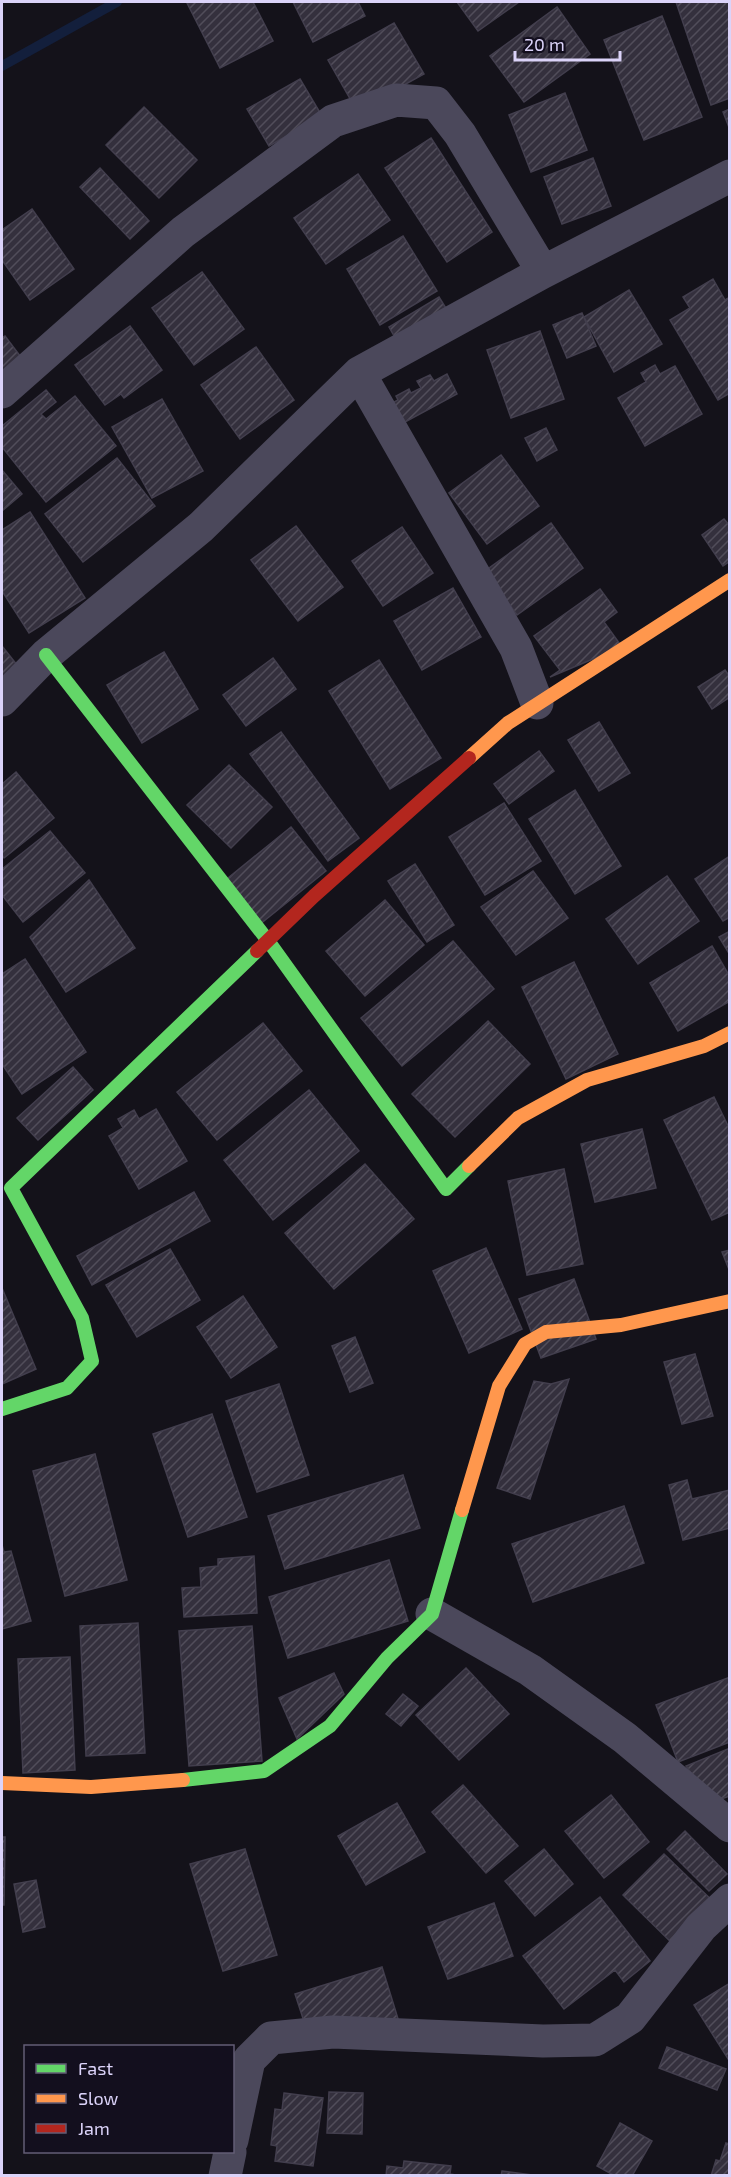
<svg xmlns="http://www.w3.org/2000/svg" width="731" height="2177" font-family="'Exo 2',sans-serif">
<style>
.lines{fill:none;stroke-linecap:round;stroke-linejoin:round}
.stream{stroke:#131f3c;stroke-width:10}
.building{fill:url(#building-hatch);stroke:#423e4d;stroke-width:1.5}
.street{stroke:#4b485b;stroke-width:33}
.fast{stroke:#63d668;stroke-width:14}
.slow{stroke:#ff974d;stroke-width:14}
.jam{stroke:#b3261e;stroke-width:14}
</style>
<defs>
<pattern id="building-hatch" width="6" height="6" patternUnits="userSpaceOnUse" patternTransform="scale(1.5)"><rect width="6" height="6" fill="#34303d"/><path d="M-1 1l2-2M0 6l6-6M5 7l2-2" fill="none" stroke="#514d5a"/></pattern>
</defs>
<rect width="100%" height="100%" fill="#14121a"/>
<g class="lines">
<!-- stream -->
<path class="stream" d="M2,66L117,2"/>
</g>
<!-- building -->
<path class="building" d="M191,2H253L273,41L220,68L187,3Z
M293,2H358L365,16L313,42Z
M457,2H519L478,31Z
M676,2H730V98L711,105Z
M557,7L590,54L524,102L490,56Z
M662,16L702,117L644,140L604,40Z
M394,23L424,74L357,111L328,60Z
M300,79L322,116L269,146L247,109Z
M565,93L587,150L531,172L509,115Z
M144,107L197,160L159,198L106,145Z
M730,109V130L723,112Z
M431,138L492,232L447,262L385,168Z
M593,158L611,206L562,224L544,177Z
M100,168L149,221L130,239L80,187Z
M358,174L390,220L326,264L294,218Z
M32,209L74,269L30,300L2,260V230Z
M403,236L437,291L380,325L347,269Z
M202,272L244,329L194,365L152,308Z
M713,279L725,300L730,297V393L718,400L670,320L690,308L683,297Z
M629,290L662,344L614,372L584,317Z
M439,297L452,318L401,348L389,327Z
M582,313L596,346L567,358L553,325Z
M130,326L162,370L124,398L121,394L105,405L75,365Z
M540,331L564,399L511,418L487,350Z
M5,336L27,365L2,385V338Z
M256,347L294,400L240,439L201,385Z
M655,365L660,374L675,366L702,414L645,446L618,398L646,382L641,373Z
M447,374L457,394L394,428L383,408L398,400L396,396L409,389L411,393L421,388L417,381L430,375L434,381Z
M46,390L56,402L41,414L46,419L75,396L116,446L46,502L2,447V426Z
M162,399L203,471L152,498L112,427Z
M546,428L557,450L537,461L525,438Z
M501,455L539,506L487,544L449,493Z
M117,458L155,506L83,562L45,514Z
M2,470L22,494L2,511Z
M30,512L85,598L29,633L2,591V530Z
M724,519L730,526V561L723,566L702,535Z
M551,523L583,568L517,615L485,571Z
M296,526L343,587L298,621L251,560Z
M402,527L433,573L383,606L352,561Z
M453,588L481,637L422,670L394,621Z
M600,589L617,612L604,622L622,647L550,677L560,670L534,636Z
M2,646L17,665L2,678Z
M164,652L198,709L142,743L107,685Z
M273,658L296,689L246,726L223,695Z
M379,660L441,758L390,789L329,691Z
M725,670L730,677V697L712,709L698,687Z
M599,722L630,773L599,791L568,740Z
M281,732L359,838L328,861L250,754Z
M539,751L554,771L509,804L494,784Z
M229,765L272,807L231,848L187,805Z
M16,772L54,818L4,858L2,855V784Z
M575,790L621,866L575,894L529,819Z
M504,803L541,861L485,895L449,837Z
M291,827L326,871L259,925L223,882Z
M50,831L85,873L23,922L2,895V869Z
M730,856V917L723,921L695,879Z
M415,864L454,925L427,942L388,881Z
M533,871L568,918L516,955L481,907Z
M667,876L699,921L638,964L606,919Z
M89,880L135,948L66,992L30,937Z
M385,900L424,945L365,996L326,951Z
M730,931V955L719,937Z
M453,941L494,989L402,1066L361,1018Z
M712,946L730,977V1001L678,1031L650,983Z
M25,959L86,1052L22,1094L2,1064V974Z
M574,962L618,1054L566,1079L522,987Z
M488,1021L530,1064L455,1137L412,1094Z
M263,1023L302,1071L217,1140L177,1092Z
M73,1067L93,1090L38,1140L17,1118Z
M309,1090L359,1151L273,1220L224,1160Z
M714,1097L730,1130V1212L712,1220L664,1120Z
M156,1109L187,1161L139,1189L109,1136L123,1128L118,1119L134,1110L139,1119Z
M642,1129L656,1188L595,1202L581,1144Z
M365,1164L414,1219L334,1289L285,1233Z
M564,1169L583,1264L527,1275L508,1181Z
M194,1192L210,1221L92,1285L77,1256Z
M486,1248L522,1329L469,1353L433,1271Z
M170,1249L200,1300L137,1337L106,1285Z
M730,1250V1272L722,1252Z
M574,1279L596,1339L541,1358L519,1299Z
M2,1288L36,1369L2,1384Z
M243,1296L277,1347L231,1378L197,1327Z
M355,1337L373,1383L350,1392L332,1346Z
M695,1354L713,1416L682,1424L664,1362Z
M569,1379L530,1499L497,1488L534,1381L551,1384Z
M279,1384L309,1475L257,1492L226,1401Z
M212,1414L247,1517L188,1537L153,1434Z
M95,1454L127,1580L65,1596L33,1471Z
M403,1475L420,1528L285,1569L268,1516Z
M687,1480L692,1499L730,1490V1528L683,1540L669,1485Z
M624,1506L644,1563L533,1602L512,1544Z
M2,1545L4,1552L11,1551L31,1621L2,1629Z
M254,1556L257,1613L184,1617L182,1588L201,1587L200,1568L218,1566V1559Z
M389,1560L408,1621L288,1658L269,1597Z
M138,1623L145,1753L86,1756L80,1626Z
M252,1626L262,1761L189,1766L179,1631Z
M70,1657L75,1770L23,1773L18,1659Z
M466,1668L509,1714L459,1760L416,1715Z
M334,1673L344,1694L297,1739L279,1698Z
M730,1677V1742L678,1762L656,1705Z
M403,1694L418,1706L401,1726L386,1714Z
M730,1748V1796L712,1802L686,1766Z
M463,1785L518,1846L486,1873L432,1812Z
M611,1795L649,1842L604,1878L565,1831Z
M397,1803L425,1852L366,1885L338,1836Z
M685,1831L727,1874L709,1891L667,1849Z
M2,1837H5L4,1905H2Z
M245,1849L277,1955L223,1971L190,1864Z
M544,1849L573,1884L535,1916L505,1881Z
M664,1854L721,1909L680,1951L623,1895Z
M36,1880L45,1927L23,1932L14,1884Z
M600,1897L650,1961L624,1982L615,1970L564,2009L523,1956Z
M494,1903L513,1956L448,1979L428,1927Z
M382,1967L399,2022L313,2049L295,1994Z
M730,1983V2062L694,2005Z
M667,2047L726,2069L717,2090L659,2068Z
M329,2092L363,2093L362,2134L327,2133Z
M284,2093L323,2098L313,2166L275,2161L277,2146L271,2145L275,2109L282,2110Z
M620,2123L652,2141L632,2176H615L597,2166Z
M726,2143L730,2144V2176H711L716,2160L720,2161Z
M404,2161L451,2166L450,2174L462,2176H386L387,2166L403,2168Z
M502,2171L540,2176H501Z"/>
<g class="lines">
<!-- street -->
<path class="street" d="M359,373L516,648L537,703
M2,392L183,232L333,121L396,100L436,103L460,134L543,272
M2,700L46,655L201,527L359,373L543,272L730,176
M432,1614L530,1670L625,1738L730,1826
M232,2140L249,2060L271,2038L333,2032L543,2041L595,2040L630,2018L701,1927L730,1900
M225,2176L230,2152"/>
<!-- fast -->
<path class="fast" d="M46,655L269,942L446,1189L469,1166
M2,1409L67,1388L92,1361L82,1318L11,1188L257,951
M183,1780L264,1771L330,1726L387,1658L432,1614L462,1510"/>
<!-- slow -->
<path class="slow" d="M469,758L508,723L730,580
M469,1166L518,1118L587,1080L704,1046L730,1033
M462,1510L499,1386L525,1344L546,1332L621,1325L730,1301
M2,1783L91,1787L183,1780"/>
<!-- jam -->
<path class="jam" d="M257,951L314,896L469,758"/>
</g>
<!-- border -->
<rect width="731" height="2177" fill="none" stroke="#dbd3f9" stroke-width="6"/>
<!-- legend -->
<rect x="24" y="2045" width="210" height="108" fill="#130f1e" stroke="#635d76" stroke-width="1.5"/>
<rect x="36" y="2064" width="30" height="9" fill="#63d668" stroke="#635d76" stroke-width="1.5"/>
<text x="78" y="2075" font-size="18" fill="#dbd3f9">Fast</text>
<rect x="36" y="2094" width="30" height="9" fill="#ff974d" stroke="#635d76" stroke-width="1.5"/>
<text x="78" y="2105" font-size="18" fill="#dbd3f9">Slow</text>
<rect x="36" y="2124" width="30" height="9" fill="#b3261e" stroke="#635d76" stroke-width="1.5"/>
<text x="78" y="2135" font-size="18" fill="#dbd3f9">Jam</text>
<!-- scale -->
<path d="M515 51v9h105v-9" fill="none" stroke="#dbd3f9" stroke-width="3"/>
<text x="524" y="51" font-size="18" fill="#dbd3f9" stroke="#130f1e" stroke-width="4.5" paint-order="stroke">20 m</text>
</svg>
